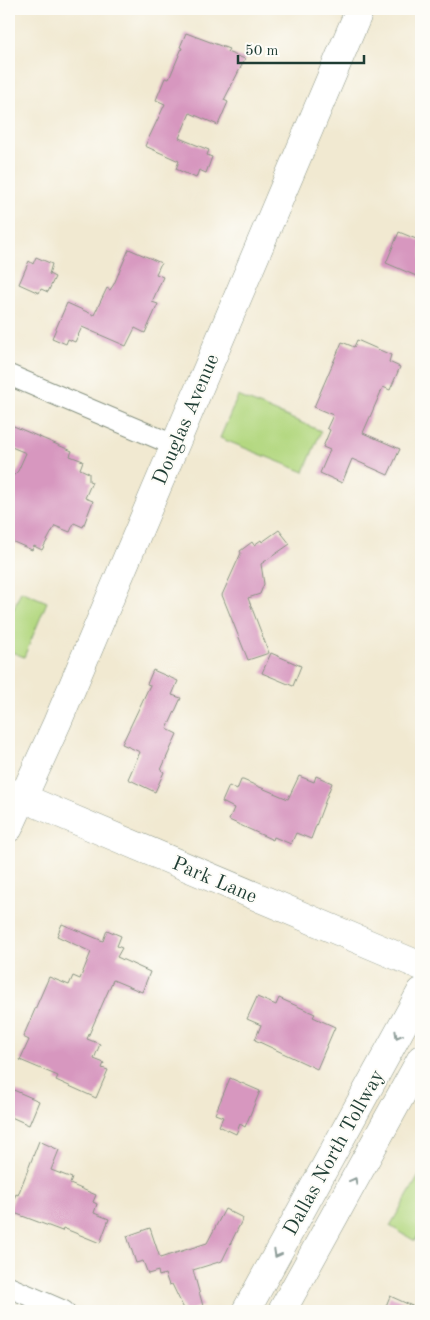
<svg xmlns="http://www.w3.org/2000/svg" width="430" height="1320" font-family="'Old Standard TT',serif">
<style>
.green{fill:#b4d881;stroke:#6a8a5a}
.building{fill:#d797bf}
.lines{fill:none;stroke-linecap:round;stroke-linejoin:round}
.street-casing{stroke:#889382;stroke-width:22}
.secondary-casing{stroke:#889382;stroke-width:29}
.highway-casing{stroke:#889382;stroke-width:29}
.street{stroke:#fff;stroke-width:20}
.secondary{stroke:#fff;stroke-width:28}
.highway{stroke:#fff;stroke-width:28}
.oneway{stroke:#8f9e9a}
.labels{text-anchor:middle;stroke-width:4;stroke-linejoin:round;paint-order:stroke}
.street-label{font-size:20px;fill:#1f3d34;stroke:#fdfcf7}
</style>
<rect width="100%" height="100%" fill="#fdfcf7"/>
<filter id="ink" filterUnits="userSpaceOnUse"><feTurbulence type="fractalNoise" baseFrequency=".02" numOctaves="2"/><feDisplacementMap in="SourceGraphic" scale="10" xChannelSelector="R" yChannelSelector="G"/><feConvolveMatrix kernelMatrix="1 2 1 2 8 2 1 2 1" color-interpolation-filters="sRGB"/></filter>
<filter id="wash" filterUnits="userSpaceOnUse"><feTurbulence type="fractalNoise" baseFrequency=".0096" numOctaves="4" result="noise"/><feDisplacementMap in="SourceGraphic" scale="20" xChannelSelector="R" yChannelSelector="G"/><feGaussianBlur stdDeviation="1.12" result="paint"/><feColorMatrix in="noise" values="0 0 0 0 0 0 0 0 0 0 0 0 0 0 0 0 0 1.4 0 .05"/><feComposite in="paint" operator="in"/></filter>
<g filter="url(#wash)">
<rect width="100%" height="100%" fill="#f1e9d1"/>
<!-- green -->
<path class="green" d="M238,396L321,431L304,472L220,438Z
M21,591L47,602L24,657L9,651V620Z
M420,1174L421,1229L415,1241L390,1226Z"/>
<g id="blocks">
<!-- building -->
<path class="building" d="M186,33L229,49L227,52L245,59L224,100L228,102L218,125L190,113L179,138L209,150L207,155L212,157L206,173L199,170L196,178L176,169L179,161L145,146L165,104L156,100L165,78L169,79L182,48L180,47Z
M399,232L421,241V278L386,263Z
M129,249L161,263L156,274L163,277L152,302L158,304L145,333L135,328L126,346L82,327L75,342L68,339L66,344L52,338L67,303L94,315L107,288L110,290L114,284Z
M36,257L52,264L49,274L55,277L48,292L41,289L39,293L19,284L29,261L33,264Z
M357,340L391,355L389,362L400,367L390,390L383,387L363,433L400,449L388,475L352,459L342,483L320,473L330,450L323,447L330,430L327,428L333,415L314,407L342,342L354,347Z
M9,424L72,451L70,456L83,461L80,469L89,473V481L92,482L85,498L93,501L83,527L74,523L70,532L55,526L42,550L34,546L32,550L9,540V480L18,471L26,453L9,446Z
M279,530L290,544L261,564L264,584L260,594L248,598L269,653L248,660L222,595L241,553L240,551L252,542L254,545L261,540L262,542Z
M271,653L301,666L293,686L262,673Z
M153,670L178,681L172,695L181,698L167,729L177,734L161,770L164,772L155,792L128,779L140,752L122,744L150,685L147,684Z
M299,776L314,782L316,776L332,783L311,839L296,833L291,844L274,837L273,840L229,820L234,808L222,802L229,786L237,790L241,780H243L288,799Z
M62,924L103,941L107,930L121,936L117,946L122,948L117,957L150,972L142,992L113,980L87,1039L100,1044L94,1059L104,1063L102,1068L108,1070L96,1098L56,1080L58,1076L20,1060L29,1040L23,1037L49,977L69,985L73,976L80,979L91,952L57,936Z
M257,997L276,1005L279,998L315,1014L313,1017L335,1027L317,1069L255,1040L261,1025L247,1019Z
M230,1078L260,1091L245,1127L240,1124L236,1134L219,1126L223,1117L215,1114Z
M9,1088L39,1101L29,1125L9,1116Z
M39,1141L59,1150L51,1170L72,1178L70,1184L96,1195L93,1202L97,1204L94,1213L109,1219L100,1243L63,1228L62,1231L9,1211L16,1194L18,1195Z
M225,1209L243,1218L222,1261L193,1270L203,1306L185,1311L172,1284L169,1285L165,1274L159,1276L158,1271L148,1274L143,1261L136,1263L127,1236L150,1228L160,1258L207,1243Z
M390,1296L421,1310V1311H384Z"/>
</g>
</g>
<g filter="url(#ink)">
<use href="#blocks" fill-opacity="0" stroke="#889382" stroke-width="1"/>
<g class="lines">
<!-- street casing -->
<g class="street-casing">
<path id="street" d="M9,375L174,445
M9,1287L64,1311"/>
</g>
<!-- secondary casing -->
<g class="secondary-casing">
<path id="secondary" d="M9,792L421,966
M9,828L57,723L360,9"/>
</g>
<!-- highway casing -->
<g class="highway-casing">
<path id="highway" d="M246,1311L421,992
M282,1311L421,1059"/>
</g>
<!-- street -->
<use href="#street" class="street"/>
<!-- secondary -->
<use href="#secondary" class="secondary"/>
<!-- highway -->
<use href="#highway" class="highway"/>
</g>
<!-- one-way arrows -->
<defs><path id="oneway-chevron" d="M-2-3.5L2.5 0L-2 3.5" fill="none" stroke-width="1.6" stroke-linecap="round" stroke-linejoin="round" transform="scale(1.25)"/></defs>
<g class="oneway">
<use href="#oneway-chevron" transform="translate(398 1035) rotate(119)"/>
<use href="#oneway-chevron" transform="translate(354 1181) rotate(-61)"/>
<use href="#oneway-chevron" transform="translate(277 1254) rotate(119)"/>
</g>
</g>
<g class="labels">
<!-- street labels -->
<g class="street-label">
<text transform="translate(185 419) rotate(-67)" y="7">Douglas Avenue</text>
<text transform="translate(215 879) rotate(23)" y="7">Park Lane</text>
<text transform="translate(333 1152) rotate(-61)" y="7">Dallas North Tollway</text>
</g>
</g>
<!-- margin -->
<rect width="430" height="1320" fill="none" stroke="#fdfcf7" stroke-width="30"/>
<!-- scale -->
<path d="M238 55v8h126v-8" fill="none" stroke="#1f3d34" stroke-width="2.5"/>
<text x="245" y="55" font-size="15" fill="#1f3d34" stroke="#fdfcf7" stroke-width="4" paint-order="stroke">50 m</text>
</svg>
